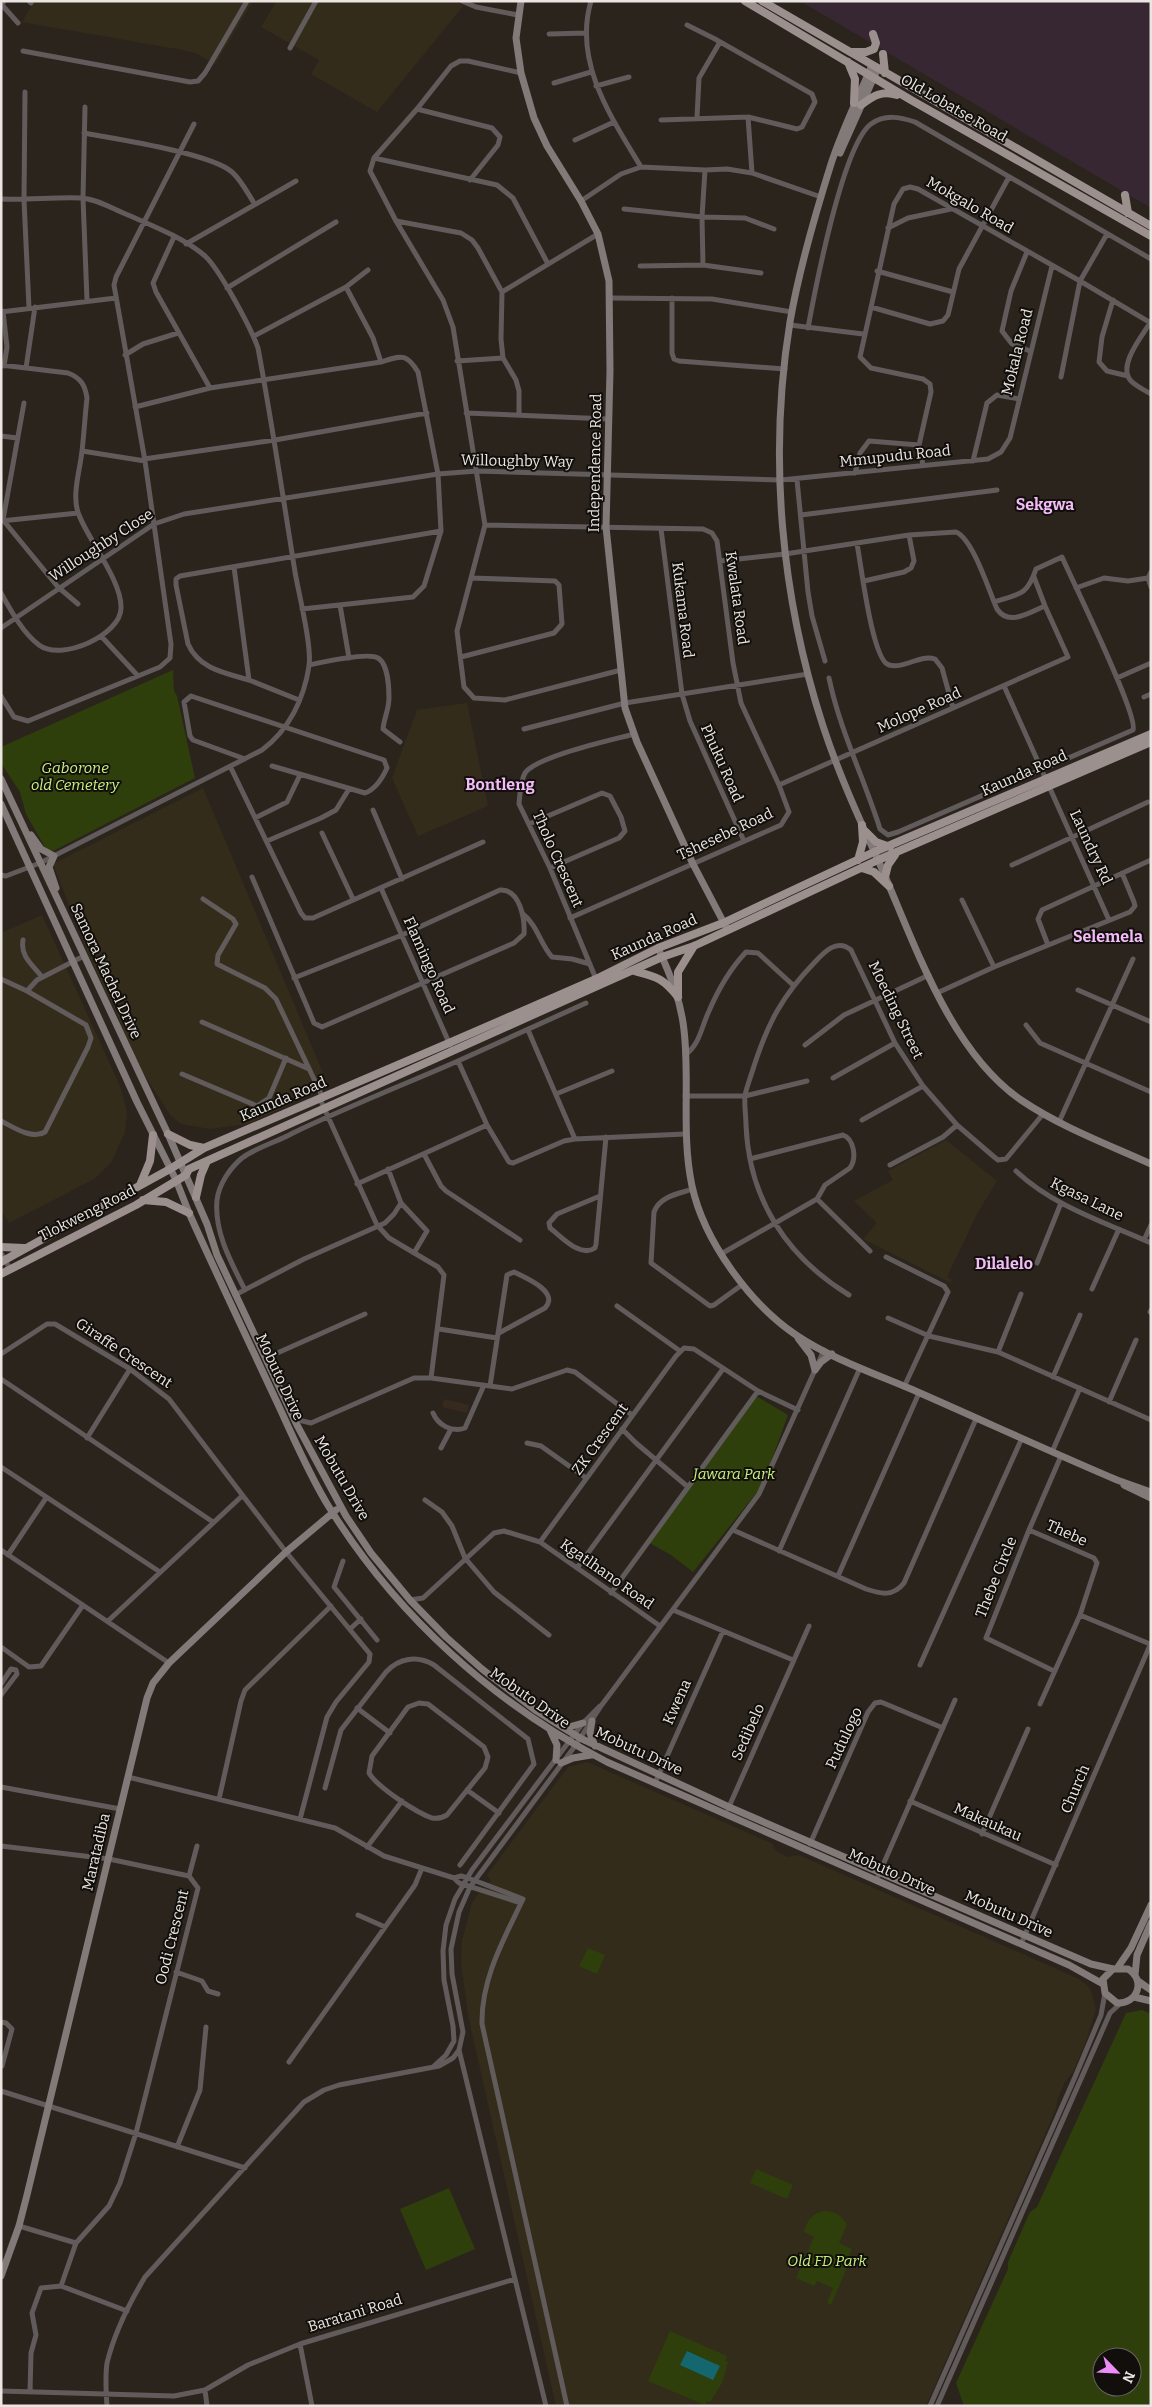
<svg xmlns="http://www.w3.org/2000/svg" width="1152" height="2407" font-family="Bitter,serif">
<style>
.built{fill:#362a1f}
.industrial{fill:#372732}
.education{fill:#332c1b}
.green{fill:#2e3f0b;fill-rule:evenodd}
.water{fill:#14666f}
.lines{fill:none;stroke-linecap:round;stroke-linejoin:round}
.street{stroke:#615b5b;stroke-width:5}
.secondary{stroke:#827979;stroke-width:7}
.primary{stroke:#9c908f;stroke-width:8}
.labels{text-anchor:middle;stroke-width:4;stroke-linejoin:round;paint-order:stroke}
.street-label{font-size:15px;fill:#ebe6e1;stroke:#110e0b}
.park-label{font-size:15px;font-style:italic;fill:#c7f37d;stroke:#110e0b}
.neighbourhood-label{font-size:16px;font-weight:bold;fill:#f3bcf8;stroke:#110e0b}
</style>
<rect width="100%" height="100%" fill="#2b241d"/>
<!-- built -->
<path class="built" d="M444,1399L469,1405L467,1413L442,1407Z"/>
<!-- industrial -->
<path class="industrial" d="M800,1H1151V208Z"/>
<!-- education -->
<path class="education" d="M35,1H253L215,64L195,53L183,50L22,22Z
M277,1H455L463,6L377,112L311,74L319,60L261,27Z
M467,703L488,806L418,836L392,778L417,710Z
M203,788L329,1087L247,1124L210,1129L181,1124L171,1116L138,1065L116,1012L89,956L53,864Z
M42,915L120,1086L127,1112L125,1132L111,1163L94,1179L9,1223L1,1210V933Z
M946,1140L997,1181L978,1212L947,1277L952,1280L949,1282L863,1239L877,1223L854,1201L893,1180L888,1171Z
M587,1762L773,1844L776,1851L788,1857L799,1855L1079,1979L1090,1988L1096,2009L1086,2042L1073,2072L1065,2082L1057,2100L1056,2109L926,2406H556L468,2015L461,1962L462,1941L472,1903L481,1890L491,1881L487,1875L568,1767Z"/>
<!-- green -->
<path class="green" d="M173,670L174,691L177,696L195,778L53,851L46,849L26,814L20,792L1,763V747Z
M756,1396L788,1415L762,1486L693,1572L671,1555L648,1542Z
M588,1948L605,1955L597,1974L579,1966Z
M1142,2010L1151,2014V2406H964L956,2383L1008,2269V2262L1030,2212L1037,2207L1126,2013ZM1102,2357H1132V2387H1102Z
M756,2169L793,2185L787,2199L750,2183Z
M449,2188L475,2249L426,2270L400,2209Z
M824,2211C835,2211 842,2215 847,2225L839,2243L852,2249L849,2255L852,2256L831,2305L827,2303L833,2288L817,2281L814,2286L796,2278L814,2237L804,2232C807,2220 812,2214 824,2211Z
M670,2331L727,2356L725,2361L728,2362L722,2383L710,2402L707,2401L705,2405L648,2381Z"/>
<!-- water -->
<path class="water" d="M687,2351L720,2366L713,2380L680,2365Z"/>
<g class="lines">
<!-- street -->
<path class="street" d="M4,1L2,5L18,23
M29,1L31,3
M462,1L476,7L518,15
M591,1C573,62 611,117 641,167
M549,34L586,33
M290,48L316,1
M23,51L190,82L198,81L205,73L247,1
M521,73L468,61H460L451,66L417,109L374,158L370,171L396,221L443,300L453,327L485,525L457,631L464,687L474,698L505,700L621,670
M554,83L591,72
M596,86L629,77
M25,92L24,200L29,308
M85,107L83,198L87,300
M417,109L492,128L500,137L498,145L470,180
M697,117L699,78L720,42
M748,117L752,173
M661,120L748,117L797,129L802,127L815,102L812,94L715,39L687,25
M84,133C116,139 210,153 232,172C241,180 247,192 254,203
M575,140L614,122
M374,158L497,185L513,198L548,264
M1,199C28,200 55,197 81,198C97,199 113,209 128,215C153,226 184,238 205,256C220,270 251,328 258,348C272,423 283,497 295,572C299,595 312,646 309,666C304,699 289,730 262,750L40,863L6,876L1,875
M581,201L621,174L641,167L705,170L727,169L752,173L821,197
M624,209L702,217L745,218L774,229
M396,221L461,233L472,240L478,248L502,292L501,339L503,358L516,380L519,391V414
M888,228L908,218L951,209
M174,237L153,283L156,292L210,388
M186,244L296,181
M1027,252L1011,291L1002,331L1012,344L1030,351
M703,265L702,217L705,170
M640,266L703,265L761,273
M877,271L953,292
M346,287L373,338L381,362
M227,288L336,222
M502,292L598,234
M610,298L712,299L792,312
M672,298V353L674,359L679,361L785,369
M1113,300L1102,337L1099,362L1107,371L1128,376
M871,307L930,324L943,321L948,315L959,269L1009,177
M3,311L7,347L4,366
M1,312L116,298
M1150,323C1142,336 1117,366 1131,381C1136,386 1144,390 1151,394
M790,325L863,334
M808,328C815,290 843,144 871,124C885,114 900,117 915,122L1151,259
M254,336L346,287L368,270
M125,355L143,344L178,333
M457,361L503,358
M1,365L68,373C81,378 85,385 87,398C85,416 84,434 82,451C80,471 71,496 79,515C89,541 122,581 121,608C121,635 61,662 39,645C23,633 11,611 1,593
M26,368L35,307
M1061,377L1080,281L1107,234
M24,403L3,520L58,587L78,604
M135,407L210,388L381,362C401,356 406,352 418,372L438,474L441,531L424,586L413,597L302,609
M466,413L608,419
M1,436L17,438
M82,451L145,461
M144,459L275,440L427,413
M973,461L987,403L997,395L1019,399
M923,465L919,445L931,392L930,384L923,379L871,368L860,357L894,204L903,189L910,187L918,189L1080,281L1151,323
M855,473L860,453L869,441L919,445
M797,480L808,592L812,616L825,661
M801,515L997,490
M1,521L78,513
M485,525L703,529L712,533L717,541L733,663L741,703L779,785L789,812L781,825L570,918
M661,529L682,694L690,721L744,841
M857,544C861,563 872,661 889,665C905,669 920,654 935,659L942,668L953,708
M720,561L785,554L909,535L956,532C973,539 989,591 997,609C1009,627 1030,612 1045,606L1068,657L779,785
M234,567L249,680L299,700
M1151,572L1148,578L1151,587
M1034,577L1045,606
M864,581L904,572L911,568L914,561L909,535
M1076,588L1104,578L1128,581L1148,578
M340,605L349,658
M1,628L154,524L184,514L438,474L477,471L781,480L988,459L1001,452L1010,438L1052,266
M101,636L138,676
M461,657L554,633L562,624L559,585L555,581L472,578
M309,665C323,662 368,652 378,658C388,664 389,688 389,698C389,709 384,718 383,729L400,742
M829,678C840,731 864,778 880,829L888,835L898,832L1133,730C1139,716 1072,580 1062,557L1036,569C1027,596 1019,594 994,602
M1117,678L1151,663
M249,680C225,673 199,669 188,644L176,585V579L180,576L441,531
M1004,686L1109,920
M1,696L14,717L28,721L160,667L170,658L171,644L145,461L114,285L116,277L194,124
M1144,697L1151,694
M524,729L625,703L808,674
M245,759L193,740L190,736L184,702L191,696L384,760L387,768C382,779 376,789 365,793L272,766
M231,768L301,913L305,918H313L483,842
M373,810L402,879
M255,818L287,802L300,775
M529,824L602,793L610,796L621,817L625,831L619,838L550,868
M322,833L353,899
M267,841L321,818L336,810L349,789
M1012,865L1148,802
M252,877L314,1023L322,1027L514,943L524,934C525,919 520,889 500,890L402,935L294,978
M381,888L450,1045
M203,899L233,919L236,924L218,955L217,964L265,988L276,999L323,1098
M962,900L994,967
M523,914C538,926 540,944 552,957L572,959L590,964
M23,940C20,957 33,965 42,977
M1048,945L1038,919L1042,910L1151,860
M1,979L27,991L37,980L84,956
M596,979L550,868L519,804C520,794 520,782 525,773C537,756 612,740 634,734
M1078,990L1151,1022
M937,993L994,967L1130,912L1135,906L1134,902L1122,873
M586,1003L458,1061L487,1125L509,1162L513,1163L564,1141L575,1139L685,1134
M202,1022L309,1069
M1026,1025L1040,1043L1151,1092
M528,1030L575,1139
M805,1045L844,1015L929,975
M685,1055C700,1044 701,1028 709,1011C718,990 730,969 746,952L758,953L793,985
M182,1074L257,1106L269,1098L286,1058
M833,1078L895,1043
M556,1094L612,1071
M685,1096H745L807,1081
M320,1099L377,1225L389,1238L438,1267L444,1275L431,1378
M862,1120L923,1086
M1,1121C13,1127 32,1140 45,1132L88,1047L91,1038L86,1025L27,991
M1059,1122L1133,959
M424,1154L441,1186L446,1191L520,1240
M890,1165L943,1137L957,1125
M388,1169L401,1203L427,1231L414,1253
M1016,1171C1053,1206 1104,1222 1151,1243
M357,1184L487,1125
M693,1189C678,1194 660,1196 654,1212L651,1263L710,1306L714,1305L743,1284
M600,1196L557,1214L549,1223L550,1228C562,1237 580,1258 595,1248L596,1244L606,1137
M817,1199L870,1251
M1144,1240L1151,1225
M1,1253L10,1269
M721,1254L817,1199L825,1185L850,1168C857,1158 854,1139 843,1135L750,1159
M886,1257L944,1286L948,1292L904,1387
M1037,1263L1061,1203
M1092,1289L1119,1229
M245,1290C231,1262 214,1232 217,1200C219,1184 230,1168 242,1158C257,1147 277,1142 293,1133C347,1107 403,1085 458,1061
M235,1295L304,1259L385,1223L394,1214L401,1203
M849,1295C787,1257 749,1200 746,1125C746,1116 744,1104 745,1095C747,1086 751,1076 754,1066C768,1023 782,996 814,963C824,952 837,938 851,950L895,1043L923,1086L957,1125L993,1156L998,1160L1006,1159L1043,1114
M617,1306L680,1351
M1150,1312L1151,1310
M888,1318L929,1336L998,1352L1151,1420
M439,1329L497,1338
M262,1352L275,1354L365,1314
M998,1352L1021,1294
M1,1354L47,1324H55L130,1369L169,1399L286,1552L370,1654L369,1662L336,1702L327,1717L300,1819
M1053,1377L1080,1315
M1,1379L213,1522
M490,1386L507,1275L514,1272C526,1278 560,1292 545,1308L499,1333
M1109,1402L1136,1340
M433,1413C438,1425 452,1433 465,1428L484,1385
M294,1419L311,1423L414,1378H431L512,1389L567,1370L575,1372L632,1415
M622,1429L636,1443L688,1487
M87,1438L130,1369
M527,1443L541,1446L586,1478
M441,1448L451,1429
M1052,1452L1080,1388
M1,1467L160,1572
M425,1500L442,1512L452,1526L465,1558L494,1592L549,1635
M733,1530L866,1589C881,1594 893,1597 904,1583L976,1419
M1029,1530L1094,1558L1097,1563L1080,1615L1040,1704
M540,1542L676,1356L684,1348L694,1349L758,1391L798,1410
M1,1550L169,1663
M779,1551L860,1368
M8,1555L46,1498
M343,1561L334,1587L377,1640
M577,1568L723,1369
M838,1576L919,1393
M611,1593L758,1391
M410,1600L423,1598L494,1533L504,1531L540,1542L660,1626
M673,1610L793,1660
M1080,1615L1150,1644
M108,1621L242,1496
M350,1629L361,1619
M1,1647L29,1667L41,1666L83,1605
M920,1665L1022,1438
M1054,1671L986,1638L1029,1530L1061,1456
M1,1684L11,1669L16,1670L17,1674L1,1695
M419,1703L428,1704L484,1747L488,1757L485,1768L447,1815C442,1818 438,1819 432,1818C417,1813 377,1787 369,1773L372,1756L408,1707Z
M357,1708L390,1733
M128,1777L335,1828L384,1856L454,1878L459,1883L521,1903
M655,1783L723,1631
M1,1787L120,1809
M325,1788L341,1730L386,1672C399,1658 417,1655 434,1665L528,1739L534,1764L460,1865
M467,1790L499,1813
M219,1799L241,1701L245,1690L331,1606
M910,1801L1056,1865
M728,1809L809,1626
M982,1834L1028,1729
M810,1844L868,1712L875,1703L881,1702L943,1728
M1,1846L109,1859L189,1876L198,1888L136,2133L120,2183L109,2206L76,2243L61,2286L127,2311
M367,1847L402,1801
M189,1876L197,1846
M454,1878L461,1876L468,1878L523,1899C504,1939 481,1979 482,2024L567,2406
M876,1881L955,1700
M358,1915L385,1927
M1021,1944L1151,1643
M176,1972L202,1981L208,1991L218,1994
M1,2022L6,2023L12,2029L2,2066
M459,2050L546,2406
M289,2062L415,1885L422,1868
M434,2066L446,2055L454,2041L453,2026L444,1980L443,1951L446,1925L455,1899L472,1870L583,1723L600,1706
M1,2091L245,2168
M177,2147L200,2090L206,2027
M19,2226L76,2243
M300,2344L312,2406
M205,2390L207,2406
M1,2391L174,2396L205,2390L248,2365L300,2344L515,2279
M30,2392L31,2353L36,2335L32,2313L41,2288L61,2286
M107,2406C106,2392 105,2377 107,2363C114,2334 130,2302 145,2277L304,2102L324,2090L339,2085L439,2066L453,2058L459,2050L463,2032L452,1974L451,1949L459,1912L470,1887L575,1746L601,1706L759,1494L824,1350
M930,2406L1075,2077L1101,2015L1105,1993
M937,2406L1110,2013L1121,2003"/>
<!-- secondary -->
<path class="secondary" d="M521,1L516,38L521,73L534,118L547,146L581,201L598,234L609,281L610,371L606,527L625,708L637,742L693,864L726,927
M872,65C858,98 842,130 831,164C815,215 799,269 790,322C768,456 781,597 823,726C838,772 858,816 878,860C913,938 948,1050 1021,1100C1061,1127 1107,1144 1151,1164
M840,153L878,68
M1,779L168,1134L207,1224L217,1255L297,1425L346,1516L371,1553L410,1600L446,1637L482,1669L535,1710L580,1738L729,1807L1091,1964L1113,1969H1128C1146,1980 1138,2004 1117,2003L1105,1993L1103,1979L1113,1969
M1,804L137,1102L176,1180L189,1213C217,1275 246,1336 275,1398C292,1434 308,1473 329,1507C396,1615 494,1704 607,1762L1069,1965L1103,1984
M31,835L41,849L54,856L49,867L56,888
M658,948C670,974 681,1001 684,1030C690,1082 681,1134 692,1186C704,1241 750,1304 796,1335C833,1360 879,1375 920,1393C986,1422 1051,1452 1117,1480L1151,1492
M798,1338L811,1355L815,1370
M815,1370L821,1362L832,1354
M1124,1485L1151,1498
M592,1721L590,1733L595,1746
M562,1725L569,1727L583,1723
M550,1730L557,1745L556,1760
M561,1763L573,1758L591,1755
M1118,1967L1131,1948L1151,1905
M1135,1975L1137,1955L1151,1923
M1138,1981L1151,1990
M1134,1997L1151,2001
M1,2276L19,2226L27,2195L147,1698L153,1683L169,1663L286,1552L336,1510"/>
<!-- primary -->
<path class="primary" d="M745,1L911,100L1151,236
M762,1L1151,226
M851,52H866L874,49L876,43L873,34
M883,54L885,73
M848,62L855,79L854,103
M861,105C873,96 882,90 897,95
M1125,195L1128,213
M866,832L876,842L890,847
M858,860L863,842L862,825
M862,868L874,872L889,886
M885,877L888,865L895,855
M634,971C657,977 663,978 678,997
M678,997V972L694,946
M168,1134L190,1145L204,1148
M140,1185L150,1161L153,1135
M196,1197L201,1175L207,1161
M143,1200L166,1202L189,1213
M1,1247L24,1248
M1,1262L170,1169L204,1148L449,1043L596,979L658,948L723,923L874,852L1151,734
M1,1274L136,1205L186,1175L189,1169L662,957L694,946L878,860L1151,742"/>
</g>
<g class="labels">
<!-- street labels -->
<g class="street-label">
<text transform="translate(954 108) rotate(30)" y="5">Old Lobatse Road</text>
<text transform="translate(970 205) rotate(30)" y="5">Mokgalo Road</text>
<text transform="translate(1017 352) rotate(-76)" y="5">Mokala Road</text>
<text transform="translate(895 456) rotate(-6)" y="5">Mmupudu Road</text>
<text transform="translate(517 461) rotate(1)" y="5">Willoughby Way</text>
<text transform="translate(595 463) rotate(-89)" y="5">Independence Road</text>
<text transform="translate(101 545) rotate(-33)" y="5">Willoughby Close</text>
<text transform="translate(737 598) rotate(82)" y="5">Kwalata Road</text>
<text transform="translate(683 610) rotate(83)" y="5">Kukama Road</text>
<text transform="translate(919 710) rotate(-24)" y="5">Molope Road</text>
<text transform="translate(722 763) rotate(66)" y="5">Phuku Road</text>
<text transform="translate(1024 773) rotate(-24)" y="5">Kaunda Road</text>
<text transform="translate(725 834) rotate(-25)" y="5">Tshesebe Road</text>
<text transform="translate(1091 847) rotate(65)" y="5">Laundry Rd</text>
<text transform="translate(558 859) rotate(66)" y="5">Tholo Crescent</text>
<text transform="translate(654 937) rotate(-24)" y="5">Kaunda Road</text>
<text transform="translate(429 965) rotate(66)" y="5">Flamingo Road</text>
<text transform="translate(106 971) rotate(65)" y="5">Samora Machel Drive</text>
<text transform="translate(896 1010) rotate(64)" y="5">Moeding Street</text>
<text transform="translate(283 1099) rotate(-23)" y="5">Kaunda Road</text>
<text transform="translate(1087 1199) rotate(26)" y="5">Kgasa Lane</text>
<text transform="translate(87 1213) rotate(-27)" y="5">Tlokweng Road</text>
<text transform="translate(124 1353) rotate(34)" y="5">Giraffe Crescent</text>
<text transform="translate(280 1377) rotate(65)" y="5">Mobuto Drive</text>
<text transform="translate(600 1439) rotate(-54)" y="5">ZK Crescent</text>
<text transform="translate(342 1478) rotate(60)" y="5">Mobutu Drive</text>
<text transform="translate(1067 1533) rotate(24)" y="5">Thebe</text>
<text transform="translate(607 1574) rotate(35)" y="5">Kgatlhano Road</text>
<text transform="translate(996 1577) rotate(-68)" y="5">Thebe Circle</text>
<text transform="translate(530 1698) rotate(35)" y="5">Mobuto Drive</text>
<text transform="translate(677 1702) rotate(-66)" y="5">Kwena</text>
<text transform="translate(748 1732) rotate(-66)" y="5">Sedibelo</text>
<text transform="translate(844 1738) rotate(-65)" y="5">Pudulogo</text>
<text transform="translate(639 1751) rotate(25)" y="5">Mobutu Drive</text>
<text transform="translate(1075 1789) rotate(-67)" y="5">Church</text>
<text transform="translate(988 1822) rotate(24)" y="5">Makaukau</text>
<text transform="translate(96 1852) rotate(-77)" y="5">Maratadiba</text>
<text transform="translate(892 1872) rotate(24)" y="5">Mobuto Drive</text>
<text transform="translate(1009 1914) rotate(24)" y="5">Mobutu Drive</text>
<text transform="translate(172 1937) rotate(-76)" y="5">Oodi Crescent</text>
<text transform="translate(355 2313) rotate(-17)" y="5">Baratani Road</text>
</g>
<!-- park labels -->
<g class="park-label">
<text x="75" y="773">Gaborone<tspan x="75" dy="17">old Cemetery</tspan></text>
<text x="734" y="1479">Jawara Park</text>
<text x="827" y="2266">Old FD Park</text>
</g>
<!-- neighbourhood labels -->
<g class="neighbourhood-label">
<text x="1045" y="510">Sekgwa</text>
<text x="500" y="790">Bontleng</text>
<text x="1108" y="942">Selemela</text>
<text x="1004" y="1269">Dilalelo</text>
</g>
</g>
<!-- border -->
<rect width="1152" height="2407" fill="none" stroke="#ebe6e1" stroke-width="5"/>
<!-- north arrow -->
<g transform="translate(1117 2372) rotate(114)"><circle r="24" fill="#110e0b" stroke="#686461"/>
<path d="M0-4L9 19L0 12L-9 19Z" fill="#ee8cf8"/>
<text y="-8" font-size="14" font-weight="bold" text-anchor="middle" fill="#ebe6e1">N</text>
</g>
</svg>
